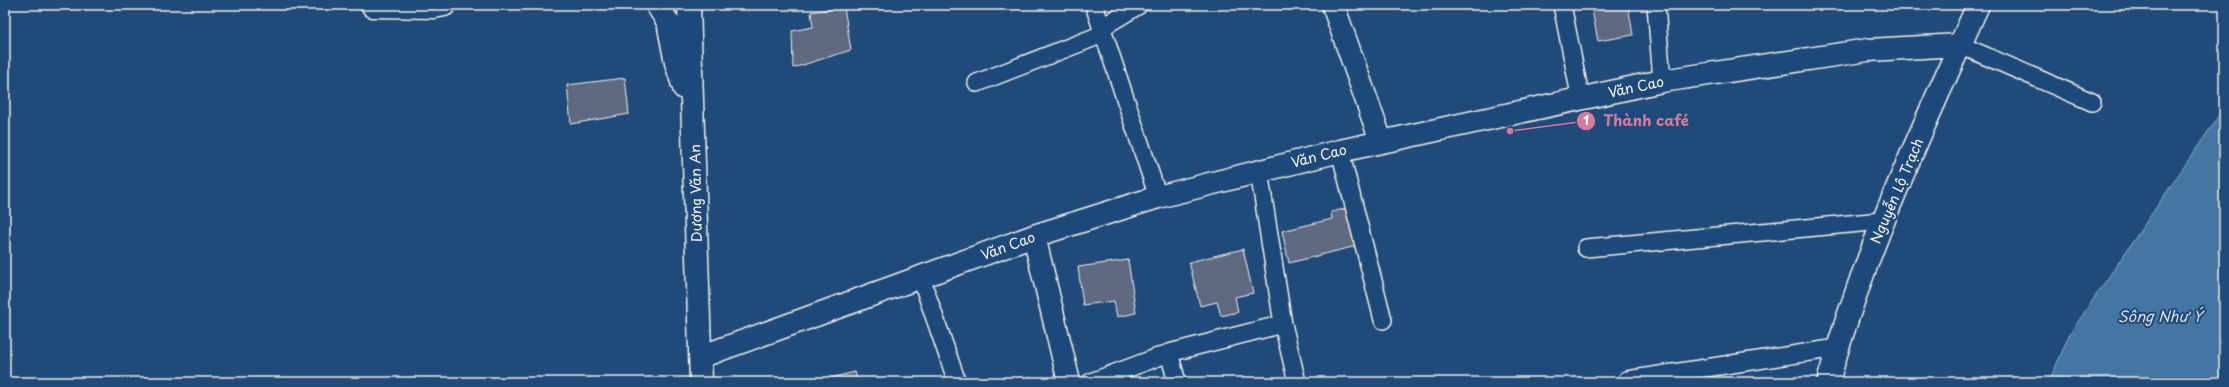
<svg xmlns="http://www.w3.org/2000/svg" width="2229" height="387" font-family="'Playpen Sans',sans-serif">
<style>
.water{fill:#4576a2;stroke:#8ba7be}
.building{fill:#606982;stroke:#f4f1e8}
.lines{fill:none;stroke-linecap:round;stroke-linejoin:round}
.lane-casing{stroke:#f4f1e8;stroke-width:20}
.street-casing{stroke:#f4f1e8;stroke-width:25}
.lane{stroke:#1f4a7a;stroke-width:17}
.street{stroke:#1f4a7a;stroke-width:22}
.labels{text-anchor:middle;stroke-width:4;stroke-linejoin:round;paint-order:stroke}
.street-label{font-size:14px;fill:#f4f1e8;stroke:#1f4a7a}
.water-label{font-size:15px;font-style:italic;fill:#dadfde;stroke:#1f4a7a}
.leader{fill:none;stroke:#d87a9a;stroke-width:1.5}
.callout-dot{fill:#d87a9a;stroke:#1f4a7a;stroke-width:1.5}
.mark-label{font-size:12px;text-anchor:middle;font-weight:bold;fill:#fff}
.callout-label{font-size:15px;text-anchor:middle;font-weight:bold;fill:#d87a9a;stroke:#1f4a7a;stroke-width:4;stroke-linejoin:round;paint-order:stroke}
</style>
<rect width="100%" height="100%" fill="#1f4a7a"/>
<filter id="ink" filterUnits="userSpaceOnUse"><feTurbulence type="fractalNoise" baseFrequency=".025" numOctaves="2"/><feDisplacementMap in="SourceGraphic" scale="8" xChannelSelector="R" yChannelSelector="G"/><feConvolveMatrix kernelMatrix="1 2 1 2 8 2 1 2 1" color-interpolation-filters="sRGB"/></filter>
<g filter="url(#ink)">
<!-- water -->
<path class="water" d="M2224,108V382H2049L2069,335Z"/>
<!-- building -->
<path class="building" d="M1591,5H1628L1633,35L1598,41Z
M844,7L851,50L793,68L792,31L813,27L811,12Z
M625,78L629,114L571,124L567,85Z
M1349,208L1356,246L1289,263L1282,231L1332,219L1331,212Z
M1243,249L1253,293L1235,297L1238,312L1221,316L1217,302L1200,306L1189,262Z
M1128,260L1136,313L1117,317L1114,301L1083,305L1078,267Z
M855,372L858,382H813Z"/>
<g class="lines">
<!-- lane casing -->
<g class="lane-casing">
<path id="lane" d="M1094,5L1158,197
M1562,5L1581,100
M1656,5L1662,81
M1101,28L1139,5
M1960,45L2092,102
M977,83L1103,34
M1340,151L1383,320
M1259,171L1283,324L1297,382
M1586,248L1882,221
M921,278L957,382
M1169,353L1177,382
M1627,380L1837,348
M1091,382L1169,353L1283,324"/>
</g>
<!-- street casing -->
<g class="street-casing">
<path id="street" d="M657,5L668,22L676,63L684,88
M689,5L701,382
M1333,5L1381,141
M373,6L434,7L444,5
M1034,236L1069,382
M700,357L1034,236L1158,197L1340,151L1662,81L1868,50L1960,45
M1828,382C1864,251 1923,128 1978,5"/>
</g>
<!-- lane -->
<use href="#lane" class="lane"/>
<!-- street -->
<use href="#street" class="street"/>
</g>
</g>
<g class="labels">
<!-- street labels -->
<g class="street-label">
<text transform="translate(1636 87) rotate(-12)" y="5">Văn Cao</text>
<text transform="translate(1319 156) rotate(-14)" y="5">Văn Cao</text>
<text transform="translate(1897 191) rotate(-67)" y="5">Nguyễn Lộ Trạch</text>
<text transform="translate(696 193) rotate(-91)" y="5">Dương Văn An</text>
<text transform="translate(1008 246) rotate(-20)" y="5">Văn Cao</text>
</g>
<!-- water labels -->
<g class="water-label">
<text x="2160" y="322">Sông Như Ý</text>
</g>
</g>
<!-- callouts -->
<path class="leader" d="M1510 131L1586 121"/>
<g class="callout-dot">
<circle cx="1510" cy="131" r="4"/>
<circle cx="1586" cy="121" r="10"/>
</g>
<g class="mark-label">
<text x="1586" y="125">1</text>
</g>
<g class="callout-label">
<text x="1646" y="126">Thành café</text>
</g>
<!-- margin -->
<rect width="2229" height="387" fill="none" stroke="#1f4a7a" stroke-width="20"/>
<rect x="10" y="10" width="2209" height="367" fill="none" stroke="#f4f1e8" stroke-width="1.5" filter="url(#ink)"/>
</svg>
